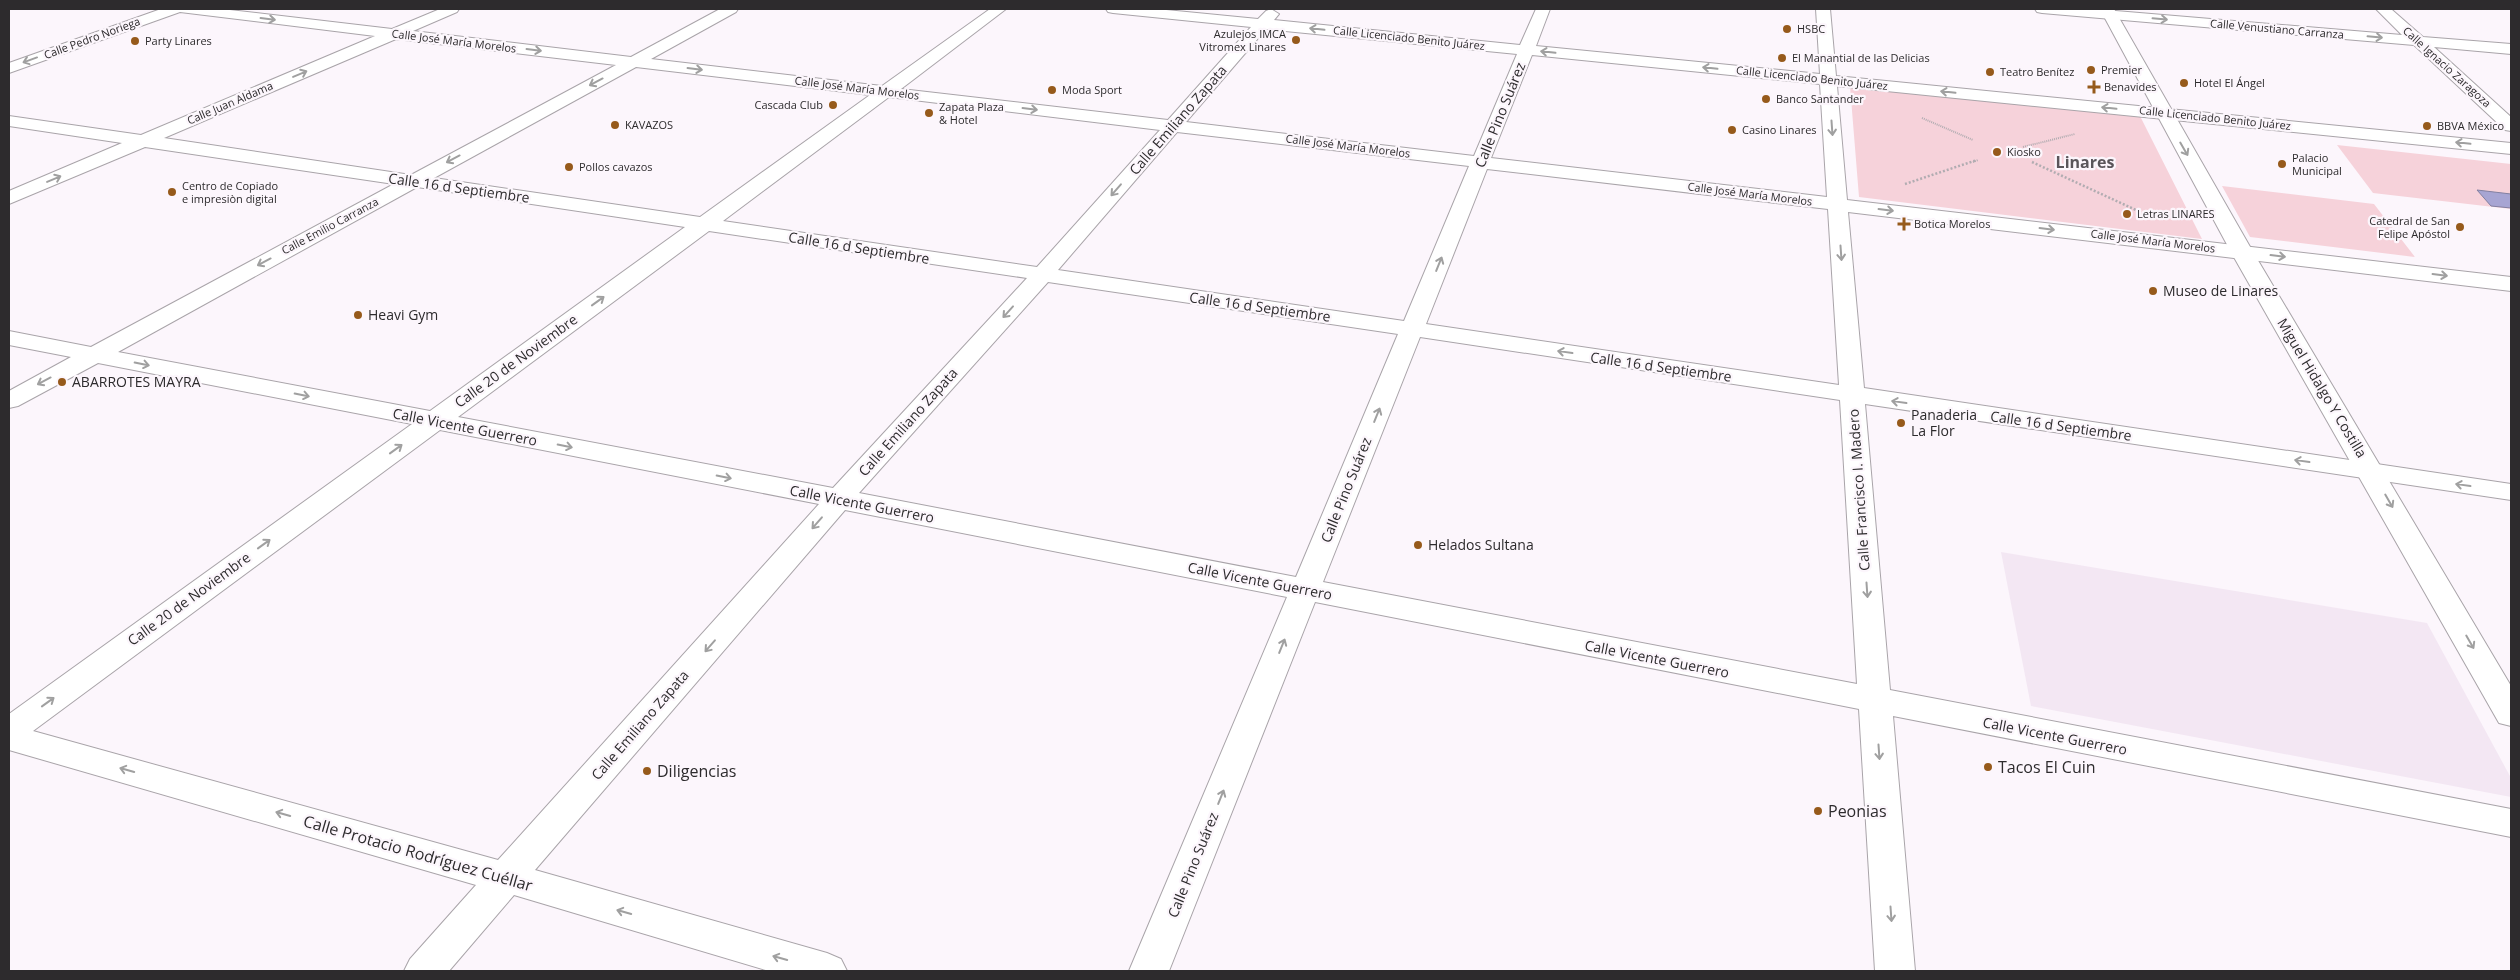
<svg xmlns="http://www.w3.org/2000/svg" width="2520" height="980" font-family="'Open Sans',sans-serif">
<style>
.built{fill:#f3e7f3}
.green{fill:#f6d2da}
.water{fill:#a7a5d3;stroke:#8280a1}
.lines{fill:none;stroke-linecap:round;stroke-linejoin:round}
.minor-casing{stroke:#a9a4a9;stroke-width:2}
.major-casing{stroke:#a9a4a9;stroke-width:2}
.path-far1{stroke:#b1acb1;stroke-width:2;stroke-dasharray:1 1;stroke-linecap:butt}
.path{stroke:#b1acb1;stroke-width:2.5;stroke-dasharray:2 2;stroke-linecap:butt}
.minor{fill:#fff;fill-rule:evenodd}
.major{fill:#fff;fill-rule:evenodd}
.oneway{stroke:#a0a0a0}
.poi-dot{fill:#965a1b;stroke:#fcf6fc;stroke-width:2}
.labels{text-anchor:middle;stroke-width:4.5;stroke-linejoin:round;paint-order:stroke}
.far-poi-label{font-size:11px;fill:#2d2b2d;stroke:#fcf6fc;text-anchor:start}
.far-street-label{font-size:11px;fill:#2d2b2d;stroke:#fcf6fc}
.street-label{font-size:14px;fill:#2d2b2d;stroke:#fcf6fc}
.poi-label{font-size:14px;fill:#2d2b2d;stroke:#fcf6fc;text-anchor:start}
.far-district-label{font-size:16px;font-weight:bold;fill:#5a555a;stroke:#fcf6fc}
.near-poi-label{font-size:16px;fill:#2d2b2d;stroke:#fcf6fc;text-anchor:start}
.near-street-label{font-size:16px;fill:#2d2b2d;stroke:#fcf6fc}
</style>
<rect width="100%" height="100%" fill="#fcf6fc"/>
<!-- built -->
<path class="built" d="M2001,552L2427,623L2511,778V797L2031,706Z"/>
<!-- green -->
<path class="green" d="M1850,86L2140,116L2202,239L1859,197Z
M2337,145L2511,164V209L2373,193Z
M2222,186L2374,204L2415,257L2250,237Z"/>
<!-- water -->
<path class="water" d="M2477,190L2511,194V208L2491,206Z"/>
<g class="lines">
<!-- minor casing -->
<g class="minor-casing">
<path id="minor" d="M161,9H221L392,29L440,9H459L457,12L413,31L631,57L720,9H738L736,12L651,59L882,86L990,9H1006L901,89L1168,120L1251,27L1113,13L1108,12L1106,9H1156L1258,19L1266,11L1271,9L1279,14L1274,20L1520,45L1536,9H1550L1536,46L1820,74L1816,9H1830L1836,76L2511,143V154L1837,86L1847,200L2511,277V291L1848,212L1864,388L2511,484V500L1865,404L1890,690L2511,809V837L1893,716L1915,971H1875L1859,709L1315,602L1169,971H1129L1287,597L845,510L535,870L827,953L841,959L847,971H769L514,895L449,971H404L410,959L476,885L9,750V714L412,424L98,363L18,406L9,408V391L71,357L9,345V331L91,347L394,184L145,147L9,204V191L122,143L9,126V116L141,135L375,36L180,12L9,73V63ZM1266,29L1517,54L1474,156L1186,122ZM396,39L616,65L411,175L164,138ZM1532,55L1820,84L1827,197L1491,158ZM636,67L870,95L700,217L434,178ZM889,97L1160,130L1037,267L723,221ZM1177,132L1469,166L1404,321L1058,270ZM1487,169L1828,209L1839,385L1426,324ZM417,187L685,227L430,411L118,352ZM709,231L1027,278L833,488L458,417ZM1048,282L1398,334L1296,577L859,493ZM1420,337L1840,400L1857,684L1323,582ZM440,430L819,504L498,860L33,731Z
M2035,9H2092L2402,35L2376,9H2391L2423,37L2511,44V54L2434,47L2511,117V131L2505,130L2414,45L2042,13L2037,12Z"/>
</g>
<!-- major casing -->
<g class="major-casing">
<path id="major" d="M2100,9H2114L2253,252L2511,686V726L2499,723L2231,252Z"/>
</g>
<!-- path-far1 -->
<path class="path-far1" d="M1922,118L1973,140
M2023,147L2075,134
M1973,162L1978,160"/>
<!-- path -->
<path class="path" d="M2032,162L2136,210
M1905,184L1977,160"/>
<!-- minor -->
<use href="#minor" class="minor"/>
<!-- major -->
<use href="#major" class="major"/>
</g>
<!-- one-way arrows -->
<defs><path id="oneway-shaft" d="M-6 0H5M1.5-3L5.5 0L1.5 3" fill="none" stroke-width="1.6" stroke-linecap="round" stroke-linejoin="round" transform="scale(1.25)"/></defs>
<g class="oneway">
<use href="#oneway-shaft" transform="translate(268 19) rotate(7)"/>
<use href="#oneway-shaft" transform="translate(2160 19) rotate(5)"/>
<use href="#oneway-shaft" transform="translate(1317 29) rotate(-174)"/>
<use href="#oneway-shaft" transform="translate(2375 37) rotate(5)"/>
<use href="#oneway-shaft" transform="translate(534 50) rotate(7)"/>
<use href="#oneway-shaft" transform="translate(1548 52) rotate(-174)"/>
<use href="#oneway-shaft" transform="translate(30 60) rotate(160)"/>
<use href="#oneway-shaft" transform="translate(1710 68) rotate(-174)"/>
<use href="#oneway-shaft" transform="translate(695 69) rotate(7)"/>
<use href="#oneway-shaft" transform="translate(300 74) rotate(-23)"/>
<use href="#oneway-shaft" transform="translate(596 82) rotate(152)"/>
<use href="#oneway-shaft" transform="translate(1948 92) rotate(-174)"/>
<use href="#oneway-shaft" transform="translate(2109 108) rotate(-174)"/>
<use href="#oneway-shaft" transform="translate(1030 109) rotate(7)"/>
<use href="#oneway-shaft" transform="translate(1832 128) rotate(86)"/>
<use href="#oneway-shaft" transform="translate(2463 143) rotate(-174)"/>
<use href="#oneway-shaft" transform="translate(2184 149) rotate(60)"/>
<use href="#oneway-shaft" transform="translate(453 159) rotate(152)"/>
<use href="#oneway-shaft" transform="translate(54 179) rotate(-23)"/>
<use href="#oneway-shaft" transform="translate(1116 190) rotate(131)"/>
<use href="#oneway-shaft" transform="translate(1886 210) rotate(7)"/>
<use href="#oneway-shaft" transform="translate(2047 229) rotate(7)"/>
<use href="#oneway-shaft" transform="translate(1841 253) rotate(86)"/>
<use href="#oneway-shaft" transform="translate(2278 256) rotate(7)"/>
<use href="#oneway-shaft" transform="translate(264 262) rotate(152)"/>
<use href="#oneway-shaft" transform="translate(1439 264) rotate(-68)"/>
<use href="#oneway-shaft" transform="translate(2440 275) rotate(7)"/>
<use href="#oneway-shaft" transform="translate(598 301) rotate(-36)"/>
<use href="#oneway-shaft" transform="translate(1008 312) rotate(132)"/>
<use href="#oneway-shaft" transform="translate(1565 352) rotate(-172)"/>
<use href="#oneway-shaft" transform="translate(142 364) rotate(11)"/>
<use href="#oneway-shaft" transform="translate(44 381) rotate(152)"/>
<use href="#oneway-shaft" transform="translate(302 395) rotate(11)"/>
<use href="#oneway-shaft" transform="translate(1899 402) rotate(-172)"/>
<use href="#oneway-shaft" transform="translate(1377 415) rotate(-68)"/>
<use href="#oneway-shaft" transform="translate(565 446) rotate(11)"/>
<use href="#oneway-shaft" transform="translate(396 449) rotate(-36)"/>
<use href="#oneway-shaft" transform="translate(2302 461) rotate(-172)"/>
<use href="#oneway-shaft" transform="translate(724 477) rotate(11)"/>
<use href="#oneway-shaft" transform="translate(2463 485) rotate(-172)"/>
<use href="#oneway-shaft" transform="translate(2389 501) rotate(60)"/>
<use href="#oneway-shaft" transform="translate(817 523) rotate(131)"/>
<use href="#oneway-shaft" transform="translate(264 544) rotate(-36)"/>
<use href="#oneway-shaft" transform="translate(1867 590) rotate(86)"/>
<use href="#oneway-shaft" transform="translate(2470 642) rotate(60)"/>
<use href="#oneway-shaft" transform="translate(710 646) rotate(131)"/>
<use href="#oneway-shaft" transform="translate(1282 646) rotate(-68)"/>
<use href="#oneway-shaft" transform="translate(48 702) rotate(-36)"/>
<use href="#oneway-shaft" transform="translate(1879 752) rotate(86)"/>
<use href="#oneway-shaft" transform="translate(127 770) rotate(-164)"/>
<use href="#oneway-shaft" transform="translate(1221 797) rotate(-68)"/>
<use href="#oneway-shaft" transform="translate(283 814) rotate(-164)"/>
<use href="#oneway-shaft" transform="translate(624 912) rotate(-164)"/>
<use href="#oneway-shaft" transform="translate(1891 914) rotate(86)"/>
<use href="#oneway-shaft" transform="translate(780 958) rotate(-164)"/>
</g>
<!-- markers -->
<g class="poi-dot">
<circle cx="1787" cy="29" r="5"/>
<circle cx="1296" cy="40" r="5"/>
<circle cx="135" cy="41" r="5"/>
<circle cx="1782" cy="58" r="5"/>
<circle cx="2091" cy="70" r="5"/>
<circle cx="1990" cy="72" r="5"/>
<circle cx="2184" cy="83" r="5"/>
<path d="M2091.5 79.5h5v5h5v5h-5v5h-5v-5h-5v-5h5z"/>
<circle cx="1052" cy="90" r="5"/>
<circle cx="1766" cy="99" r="5"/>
<circle cx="833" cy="105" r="5"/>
<circle cx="929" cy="113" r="5"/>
<circle cx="615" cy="125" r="5"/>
<circle cx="2427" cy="126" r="5"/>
<circle cx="1732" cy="130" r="5"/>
<circle cx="1997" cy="152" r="5"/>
<circle cx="2282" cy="164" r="5"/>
<circle cx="569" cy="167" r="5"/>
<circle cx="172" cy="192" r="5"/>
<circle cx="2127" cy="214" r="5"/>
<path d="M1901.5 216.5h5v5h5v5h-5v5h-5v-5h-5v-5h5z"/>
<circle cx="2460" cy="227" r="5"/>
<circle cx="2153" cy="291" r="5"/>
<circle cx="358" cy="315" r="5"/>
<circle cx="62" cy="382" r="5"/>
<circle cx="1901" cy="423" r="5"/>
<circle cx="1418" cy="545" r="5"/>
<circle cx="1988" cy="767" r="5"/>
<circle cx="647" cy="771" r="5"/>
<circle cx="1818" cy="811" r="5"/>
</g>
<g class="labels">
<!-- far-poi labels -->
<g class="far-poi-label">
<text x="1797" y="33">HSBC</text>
<text x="1286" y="38" text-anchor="end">Azulejos IMCA<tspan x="1286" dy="13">Vitromex Linares</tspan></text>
<text x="145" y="45">Party Linares</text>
<text x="1792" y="62">El Manantial de las Delicias</text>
<text x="2101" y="74">Premier</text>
<text x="2000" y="76">Teatro Benítez</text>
<text x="2194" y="87">Hotel El Ángel</text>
<text x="2104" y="91">Benavides</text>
<text x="1062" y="94">Moda Sport</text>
<text x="1776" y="103">Banco Santander</text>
<text x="823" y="109" text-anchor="end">Cascada Club</text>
<text x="939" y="111">Zapata Plaza<tspan x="939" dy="13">&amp; Hotel</tspan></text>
<text x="625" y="129">KAVAZOS</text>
<text x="2437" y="130">BBVA México</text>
<text x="1742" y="134">Casino Linares</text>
<text x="2007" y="156">Kiosko</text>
<text x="2292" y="162">Palacio<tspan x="2292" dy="13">Municipal</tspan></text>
<text x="579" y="171">Pollos cavazos</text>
<text x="182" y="190">Centro de Copiado<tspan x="182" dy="13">e impresiòn digital</tspan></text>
<text x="2137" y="218">Letras LINARES</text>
<text x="2450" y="225" text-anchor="end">Catedral de San<tspan x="2450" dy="13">Felipe Apóstol</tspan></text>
<text x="1914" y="228">Botica Morelos</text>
</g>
<!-- far-street labels -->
<g class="far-street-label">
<text transform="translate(2277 29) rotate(5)" y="4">Calle Venustiano Carranza</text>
<text transform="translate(92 38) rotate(-20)" y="4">Calle Pedro Noriega</text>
<text transform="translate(1409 38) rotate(6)" y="4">Calle Licenciado Benito Juárez</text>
<text transform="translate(454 41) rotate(7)" y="4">Calle José María Morelos</text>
<text transform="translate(2447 67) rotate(42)" y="4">Calle Ignacio Zaragoza</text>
<text transform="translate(1812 78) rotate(6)" y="4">Calle Licenciado Benito Juárez</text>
<text transform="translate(857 88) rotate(7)" y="4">Calle José María Morelos</text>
<text transform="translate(230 103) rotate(-23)" y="4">Calle Juan Aldama</text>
<text transform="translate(2215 118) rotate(6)" y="4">Calle Licenciado Benito Juárez</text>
<text transform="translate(1348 146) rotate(7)" y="4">Calle José María Morelos</text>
<text transform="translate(1750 194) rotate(7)" y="4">Calle José María Morelos</text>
<text transform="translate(330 226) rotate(-28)" y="4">Calle Emilio Carranza</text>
<text transform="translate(2153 241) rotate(7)" y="4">Calle José María Morelos</text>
</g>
<!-- street labels -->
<g class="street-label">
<text transform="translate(1500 115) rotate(-68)" y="5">Calle Pino Suárez</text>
<text transform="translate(1178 120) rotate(-49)" y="5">Calle Emiliano Zapata</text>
<text transform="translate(459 188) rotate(8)" y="5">Calle 16 d Septiembre</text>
<text transform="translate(859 248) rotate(9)" y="5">Calle 16 d Septiembre</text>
<text transform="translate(1260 307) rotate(8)" y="5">Calle 16 d Septiembre</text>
<text transform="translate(516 361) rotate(-36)" y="5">Calle 20 de Noviembre</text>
<text transform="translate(1661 367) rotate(8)" y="5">Calle 16 d Septiembre</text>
<text transform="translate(2322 388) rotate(59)" y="5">Miguel Hidalgo Y Costilla</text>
<text transform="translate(908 422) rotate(-48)" y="5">Calle Emiliano Zapata</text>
<text transform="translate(2061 426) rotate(8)" y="5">Calle 16 d Septiembre</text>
<text transform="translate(465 427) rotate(11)" y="5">Calle Vicente Guerrero</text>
<text transform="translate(1346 490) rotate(-68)" y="5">Calle Pino Suárez</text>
<text transform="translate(1859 490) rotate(-94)" y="5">Calle Francisco I. Madero</text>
<text transform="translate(862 504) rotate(11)" y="5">Calle Vicente Guerrero</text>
<text transform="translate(1260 581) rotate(11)" y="5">Calle Vicente Guerrero</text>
<text transform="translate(189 599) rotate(-36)" y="5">Calle 20 de Noviembre</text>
<text transform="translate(1657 659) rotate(11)" y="5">Calle Vicente Guerrero</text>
<text transform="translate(640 725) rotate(-49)" y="5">Calle Emiliano Zapata</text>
<text transform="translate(2055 736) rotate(11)" y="5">Calle Vicente Guerrero</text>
<text transform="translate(1193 865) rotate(-68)" y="5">Calle Pino Suárez</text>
</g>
<!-- poi labels -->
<g class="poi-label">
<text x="2163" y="296">Museo de Linares</text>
<text x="368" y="320">Heavi Gym</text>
<text x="72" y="387">ABARROTES MAYRA</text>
<text x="1911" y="420">Panaderia<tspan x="1911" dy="16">La Flor</tspan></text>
<text x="1428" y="550">Helados Sultana</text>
</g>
<!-- far-district labels -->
<g class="far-district-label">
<text x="2085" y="168">Linares</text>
</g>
<!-- near-poi labels -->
<g class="near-poi-label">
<text x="1998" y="773">Tacos El Cuin</text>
<text x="657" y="777">Diligencias</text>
<text x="1828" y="817">Peonias</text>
</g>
<!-- near-street labels -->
<g class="near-street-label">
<text transform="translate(418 853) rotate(16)" y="6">Calle Protacio Rodríguez Cuéllar</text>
</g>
</g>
<!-- border -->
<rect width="2520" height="980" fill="none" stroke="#2d2b2d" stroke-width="20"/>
</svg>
